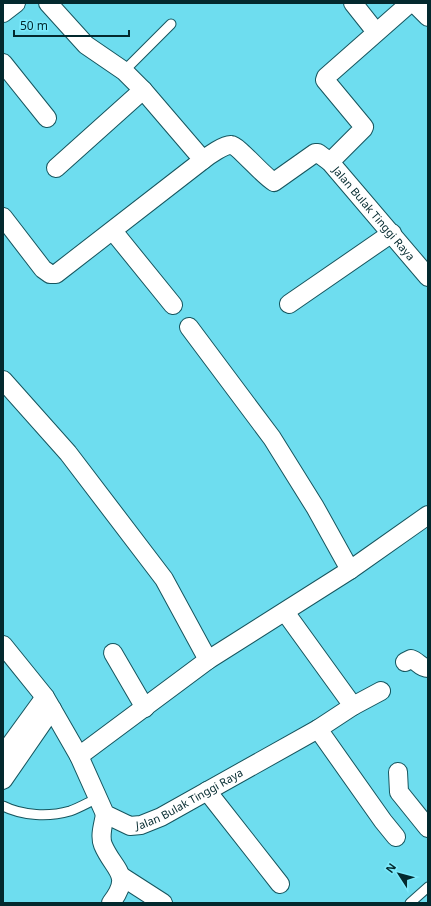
<svg xmlns="http://www.w3.org/2000/svg" width="431" height="906" font-family="'Noto Sans',sans-serif">
<style>
.lines{fill:none;stroke-linecap:round;stroke-linejoin:round}
.service-casing{stroke:#16555e;stroke-width:11}
.minor-casing{stroke:#16555e;stroke-width:20}
.service{stroke:#fff;stroke-width:9}
.minor{stroke:#fff;stroke-width:18}
.labels{text-anchor:middle;stroke-width:3;stroke-linejoin:round;paint-order:stroke}
.street-label{font-size:11px;fill:#03292e;stroke:#7ceafc}
</style>
<rect width="100%" height="100%" fill="#6eddef"/>
<g class="lines">
<!-- service casing -->
<g class="service-casing">
<path id="service" d="M124,71L171,24
M3,806C23,816 49,817 70,811C79,808 89,802 98,798
M410,903L428,887"/>
</g>
<!-- minor casing -->
<g class="minor-casing">
<g id="minor">
<path d="M48,3L86,45L124,71L143,90L203,160"/>
<path d="M353,3L376,32"/>
<path d="M414,3L428,17"/>
<path d="M3,13L16,3"/>
<path d="M3,63L47,118"/>
<path d="M330,162L363,129L364,127L325,80L326,77L410,3"/>
<path d="M56,168L143,90"/>
<path id="s1" d="M3,217L43,269L50,274H56L203,160C208,156 225,144 231,145C239,146 263,176 274,182L315,153H318L330,162L428,277"/>
<path d="M113,231L173,305"/>
<path d="M289,304L392,233"/>
<path d="M189,327L272,438L315,507L350,570"/>
<path d="M3,380L68,453L164,579L208,660"/>
<path d="M285,612L353,706"/>
<path id="s2" d="M3,645L45,697L52,709L79,756L105,814L130,826L141,825L161,817L318,729L353,706L381,691"/>
<path d="M113,653L145,708"/>
<path d="M405,662L411,659C418,661 420,668 428,668"/>
<path d="M318,729L383,821L396,837"/>
<path d="M3,755L45,697"/>
<path d="M79,756L208,660L350,570L428,515"/>
<path d="M398,772L399,792L428,828"/>
<path d="M3,780L52,709"/>
<path d="M207,791L280,884"/>
<path d="M105,814C104,823 99,835 103,845C114,871 133,874 111,903"/>
<path d="M121,876L163,903"/>
</g>
</g>
<!-- service -->
<use href="#service" class="service"/>
<!-- minor -->
<use href="#minor" class="minor"/>
</g>
<g class="labels">
<!-- street labels -->
<g class="street-label">
<text dy="4" stroke="none"><textPath href="#s1" startOffset="491">Jalan Bulak Tinggi Raya</textPath></text>
<text dy="4" stroke="none"><textPath href="#s2" startOffset="292">Jalan Bulak Tinggi Raya</textPath></text>
</g>
</g>
<!-- border -->
<rect width="431" height="906" fill="none" stroke="#03292e" stroke-width="8"/>
<!-- north arrow -->
<g transform="translate(399 874) rotate(306)" stroke="#7ceafc" stroke-width="3" paint-order="stroke">
<path d="M0-3L7 15L0 10L-7 15Z" fill="#03292e"/>
<text y="-6" font-size="11" font-weight="bold" text-anchor="middle" fill="#03292e">N</text>
</g>
<!-- scale -->
<path d="M14 30v6h115v-6" fill="none" stroke="#03292e" stroke-width="2"/>
<text x="20" y="30" font-size="12" fill="#03292e" stroke="#7ceafc" stroke-width="3" paint-order="stroke">50 m</text>
</svg>
